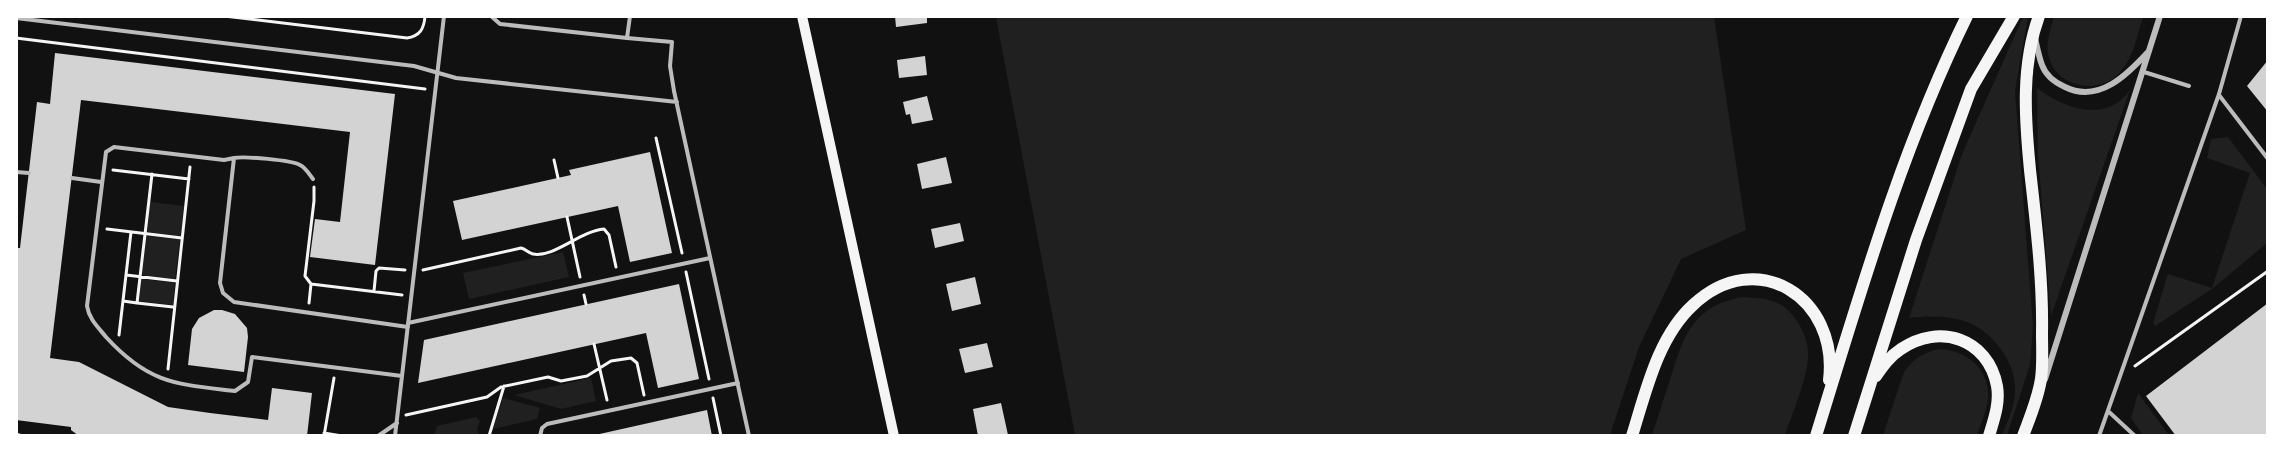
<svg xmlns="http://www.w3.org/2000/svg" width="2284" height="452" font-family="Inter,sans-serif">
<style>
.green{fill:#202020}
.building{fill:#d3d3d3}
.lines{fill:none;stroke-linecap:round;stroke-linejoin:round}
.path{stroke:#f5f5f5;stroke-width:3}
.service{stroke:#bcbcbc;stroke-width:4}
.minor{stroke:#bcbcbc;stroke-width:6}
.secondary{stroke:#f5f5f5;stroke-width:10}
.primary{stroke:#f5f5f5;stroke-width:12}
</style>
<rect width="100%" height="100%" fill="#111"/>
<!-- green -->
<path class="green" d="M996,17H1714L1746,230L1681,259L1639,347L1610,435H1075Z
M2023,17H2028L2015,91L2033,326L2030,365L2007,435H2002C2008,420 2016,404 2015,387C2014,372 2009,360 2000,348C1977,317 1946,314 1909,318L1962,154Z
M2054,17V16L2143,17C2137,35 2134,57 2120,72C2099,97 2053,87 2048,53C2046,41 2051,28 2054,17Z
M2037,88C2065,109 2106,124 2130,90L2051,316L2038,155Z
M2228,137L2267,189V243L2212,289L2155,326L2153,323L2168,274L2212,288L2250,173L2207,158L2211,139Z
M150,202L184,206L181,236L147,232Z
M146,236L180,239L175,279L142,275Z
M563,252L569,277L469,299L463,273Z
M141,279L175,283L173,305L139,301Z
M1742,297C1755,298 1771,298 1783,306C1798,317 1810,340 1808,359C1805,385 1793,411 1785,435H1652C1659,415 1665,394 1672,373C1685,332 1695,306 1742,297Z
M1939,349C1967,350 1991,370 1988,400C1986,412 1981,424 1977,435H1883L1904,372C1913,359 1924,352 1939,349Z
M591,378L596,401L561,409L514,395Z
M2138,393L2169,435H2143L2131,418Z
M503,398L540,408L537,419L493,429Z
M476,417L480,421L477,429L479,435H434L437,426Z"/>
<!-- building -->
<path class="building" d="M895,16H927V23L896,27Z
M55,53L395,94L375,265L310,257L315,219L340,222L350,132L81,100L50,358L79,362L168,407L210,413L268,420L272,388L312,393L307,436H79L71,430V427L16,420V248H20L37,102L50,104Z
M925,56L927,75L899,78L897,60Z
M2268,60V112L2247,86Z
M927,96L933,120L912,124L910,114L906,115L903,102Z
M650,152L672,253L630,262L618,206L462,240L453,201L571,175L569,170Z
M946,157L952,183L922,189L917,164Z
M960,223L964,241L935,248L931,229Z
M975,277L981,304L952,311L946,284Z
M679,284L699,379L658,388L646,333L418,383L424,340Z
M2268,303V436H2176L2146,396Z
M214,310H222L235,314L247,328L248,337L244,372L188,365L192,329L199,318Z
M987,343L993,367L965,373L959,349Z
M1001,403L1008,435L978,436L973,409Z
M707,410L712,436H595V435Z"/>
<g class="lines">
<!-- path -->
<path class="path" d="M224,16L407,38C420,36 424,29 425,16
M16,38L425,89
M656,138L682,253
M554,160L558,178
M113,170L189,179
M152,174L137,303L173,307
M314,187V201L305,276L311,284L402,295
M567,217L580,277
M107,229L182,238
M423,270L521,248C526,249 528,253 533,254C554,258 580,231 604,229L609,235L616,267
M686,272L709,379
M126,275L177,281
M374,291L376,271L379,268L405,270
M584,295L586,304
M123,301L137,303
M309,303L311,284
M119,335L131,232
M594,344L607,400
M2135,366L2268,271
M168,369L190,167
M713,398L721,436
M406,415L487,397L501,387L548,377L561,381L587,376L611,361L631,358L637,363L644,395
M324,433L342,436
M16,434L22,436
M324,436L334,378
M489,436L504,386"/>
<!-- service -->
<path class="service" d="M491,16L500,24L627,38L630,16
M16,18L414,66L456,78L677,102
M627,38L672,42L670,66L674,91L749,436
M2144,72L2189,86
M2219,95L2268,159
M234,158C244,156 292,160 300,165C306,168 309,174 313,179
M16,172L29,173
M72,178L101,182
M408,323L710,258
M402,376L252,357L248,382L235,391C176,384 149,384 106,337C98,327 89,319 87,306L106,152L114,147L224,160L234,158L220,283L223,293L234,302L408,327
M2108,411L2135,436
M378,436L397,423
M395,436L444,16
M540,436L542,428L547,424L738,383
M2099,436L2219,94L2241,16"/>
<!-- minor -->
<path class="minor" d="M2035,38C2037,47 2039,57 2042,65C2046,76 2056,83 2065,87C2099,104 2128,74 2149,51
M2045,379L2160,16"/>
<!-- secondary -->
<path class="secondary" d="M802,16L894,436"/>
<!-- primary -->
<path class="primary" d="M1876,376C1883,366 1890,356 1901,349C1939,323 1988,338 1997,386C2000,403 1994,419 1989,436
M1632,436C1646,391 1658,337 1693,305C1757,245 1839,298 1829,380
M1816,436C1860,294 1901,150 1967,16
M1854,436L1916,240L1971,89L2014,16
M2023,436C2030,417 2038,399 2041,379C2043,364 2042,348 2042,333C2043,279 2036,224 2030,170C2025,119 2021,65 2039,16"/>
</g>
<!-- border -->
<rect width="2284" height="452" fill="none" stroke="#ffffff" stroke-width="36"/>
</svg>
